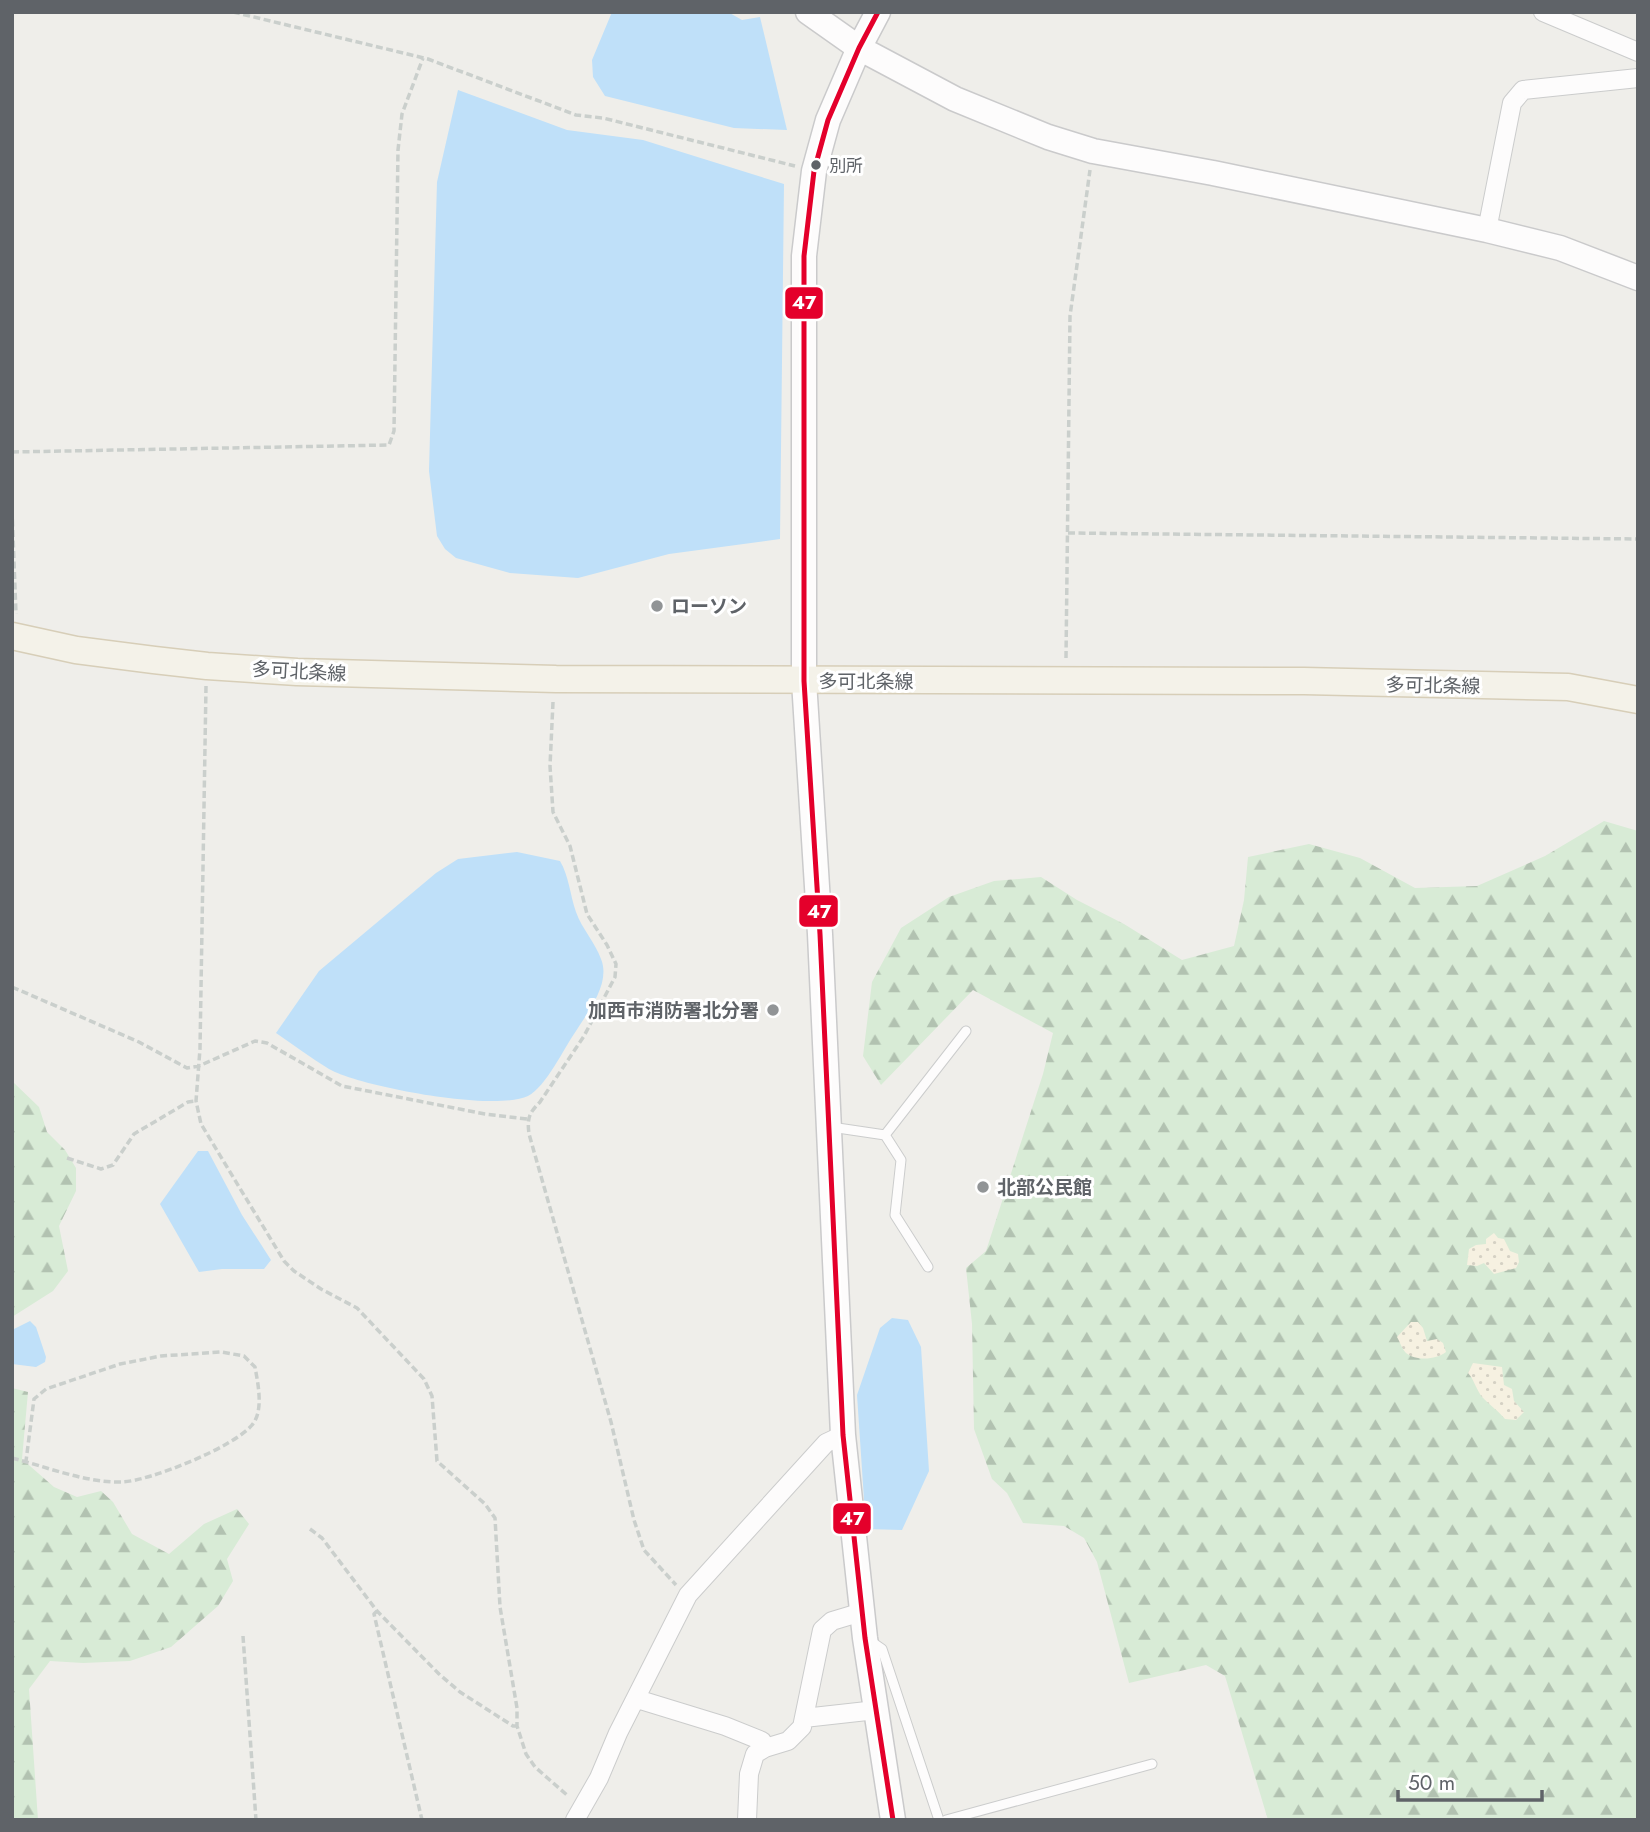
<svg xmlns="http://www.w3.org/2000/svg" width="1650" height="1832" font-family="Jost,'Noto Sans JP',sans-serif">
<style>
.forest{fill:url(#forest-firs)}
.sand{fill:url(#sand-dots)}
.water{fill:#bfe0f9}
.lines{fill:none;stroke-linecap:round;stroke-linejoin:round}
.lane-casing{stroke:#cbcccc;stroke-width:11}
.street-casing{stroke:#cbcccc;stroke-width:20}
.secondary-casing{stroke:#cacacb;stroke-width:27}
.primary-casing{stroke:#d7ceb8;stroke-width:29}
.path{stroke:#cacfcc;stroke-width:3.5;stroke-dasharray:7 3.5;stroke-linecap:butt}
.lane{stroke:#fdfcfc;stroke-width:9}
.street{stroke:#fdfcfc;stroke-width:18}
.secondary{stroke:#fdfcfc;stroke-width:24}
.primary{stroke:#f4f2e9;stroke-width:26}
.bus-1-casing{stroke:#fff;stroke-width:10}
.bus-1{stroke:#e4002b;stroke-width:5}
.bus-dot{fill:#5f6368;stroke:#fff;stroke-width:2.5}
.poi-dot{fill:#919496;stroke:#fff;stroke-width:2.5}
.labels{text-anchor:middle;stroke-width:6;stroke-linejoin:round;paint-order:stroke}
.bus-label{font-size:17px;fill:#5f6368;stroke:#fff;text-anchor:start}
.poi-label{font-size:19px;font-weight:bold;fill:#5f6368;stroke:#fff;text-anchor:start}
.street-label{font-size:19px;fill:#5f6368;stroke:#fff}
.line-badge{stroke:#fff;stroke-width:2.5}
.badge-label{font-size:19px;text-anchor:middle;font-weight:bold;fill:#fff}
</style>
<defs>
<pattern id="forest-firs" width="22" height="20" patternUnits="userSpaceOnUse" patternTransform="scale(1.75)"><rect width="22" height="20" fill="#d8ebd6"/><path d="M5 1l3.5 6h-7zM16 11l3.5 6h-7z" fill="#b2c2b1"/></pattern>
<pattern id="sand-dots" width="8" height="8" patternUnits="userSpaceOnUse" patternTransform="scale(1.75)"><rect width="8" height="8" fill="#f6f1e1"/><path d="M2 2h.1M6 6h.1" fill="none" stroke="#d5d1c4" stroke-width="1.8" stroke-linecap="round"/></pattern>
</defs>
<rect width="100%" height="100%" fill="#efeeea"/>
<!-- forest -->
<path class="forest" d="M1604,821L1638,831V1820H1268L1225,1676L1206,1665L1129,1683L1097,1562L1084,1538L1064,1526L1023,1523L1007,1493L992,1479L974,1429L972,1324L966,1268L986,1251L1043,1074L1053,1033L973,990L881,1085L863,1056L872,982L901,928L949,897L994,881L1041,877L1077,900L1124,924L1182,960L1234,946L1244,900L1248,857L1309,844L1360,858L1415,888L1477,886L1545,856Z
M12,1081L39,1107L47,1132L65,1150L76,1168V1191L59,1226L68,1271L53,1291L12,1317Z
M12,1388L28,1392L22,1459L54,1487L77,1497L101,1491L113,1502L132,1534L169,1554L204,1524L237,1509L249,1524L227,1559L233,1581L218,1606L171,1647L130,1661L83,1663L50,1661L29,1689L38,1820H12Z"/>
<!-- sand -->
<path class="sand" d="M1494,1233L1498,1238L1504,1239L1510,1251L1518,1254L1519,1262L1516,1268L1494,1274L1484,1263L1477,1266L1467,1265L1469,1249L1476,1245L1486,1244V1239Z
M1411,1322H1418L1423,1328L1427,1341L1437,1339L1443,1343L1446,1352C1436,1360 1416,1361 1406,1353C1402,1349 1400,1342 1397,1337Z
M1473,1363L1502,1367L1504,1385L1512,1389L1514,1401L1524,1412L1516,1420L1505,1419C1499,1411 1483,1400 1480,1394C1475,1386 1474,1380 1468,1373Z"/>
<!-- water -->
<path class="water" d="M612,12H728L742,20L760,17L787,130L734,128L605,96L593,77L592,60Z
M458,90L567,130L643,140L784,184L780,539L669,554L578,578L510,573L456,558L445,549L437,536L429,471L437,182Z
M517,852L560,861C569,876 570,895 576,912C582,929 595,942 601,959C611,983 588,1012 576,1031C564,1048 546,1087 528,1096C496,1112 361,1087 329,1069C311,1058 294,1045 276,1033L319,971L436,873L458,859Z
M198,1151H208L242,1215L271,1260L264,1269H222L199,1272L160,1204Z
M892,1318L908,1320L921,1347L929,1471L902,1530L866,1529L857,1395L880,1328Z
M30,1321L36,1327L46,1357L45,1362L36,1367L12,1364V1330Z"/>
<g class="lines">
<!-- lane casing -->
<g class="lane-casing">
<path id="lane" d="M831,1127L885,1135L966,1031
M885,1135L901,1160L895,1215L928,1267
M869,1640L882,1649L939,1820
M946,1820L1152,1764"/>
</g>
<!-- street casing -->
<g class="street-casing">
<path id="street" d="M1543,12L1638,52
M1487,230L1512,103L1523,90L1638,78
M637,1699L725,1726L762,1741L765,1748
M804,1718L876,1710
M575,1820L599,1778L618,1733L688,1595L826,1443L843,1435
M747,1820L749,1774L755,1754L765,1748L788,1741L802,1727L822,1630L832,1621L862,1612"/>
</g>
<!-- secondary casing -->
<g class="secondary-casing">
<path id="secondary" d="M808,12L859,48L955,99L1048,137L1093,151L1213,173L1487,230L1560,248L1638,278
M878,12L859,48L828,120L814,171L804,256V681L820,934L843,1435L865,1638L893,1820"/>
</g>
<!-- primary casing -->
<g class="primary-casing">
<path id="primary" d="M12,636L76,650L154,660L207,666L297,672L556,679L1304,681L1568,687L1638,700"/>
</g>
<!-- path -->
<path class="path" d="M233,12L428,59L576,115L603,118L795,166
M12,452L389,445L394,431L398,150L402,114L423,58
M12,509L16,614
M1068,533L1638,539
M1066,658L1070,316L1090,170
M206,686L200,1049L196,1101L201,1124L284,1261L294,1271L321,1289L357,1308L424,1379L432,1396L437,1461L485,1504L495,1518L500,1607L517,1708V1726L526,1754L535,1767L568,1796
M553,702L550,766L553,812L570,846L587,914L607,945L616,964L615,977L584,1036L540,1102C529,1113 527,1118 529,1134L611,1422L634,1520L644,1550L676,1585
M12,987L139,1042L187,1068L199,1066L255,1041L267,1043L342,1086L485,1114L527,1119
M67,1158L101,1169L113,1165L134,1134L188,1102L196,1101
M12,1458C47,1467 86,1483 122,1482C150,1481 234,1447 252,1425C264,1411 258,1384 255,1367L244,1356L221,1352L161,1356L120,1364L46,1389L34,1399L26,1461
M310,1529L322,1538L377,1611L439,1674L460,1692L513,1726H517
M377,1611L374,1614L422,1820
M243,1636L256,1820"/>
<!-- lane -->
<use href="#lane" class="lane"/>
<!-- street -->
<use href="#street" class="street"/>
<!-- secondary -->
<use href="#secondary" class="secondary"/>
<!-- primary -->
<use href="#primary" class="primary"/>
<!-- bus-1 casing -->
<g class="bus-1-casing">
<path id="bus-1" d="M878,12L859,48L828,120L814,171L804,256V681L820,934L843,1435L865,1638L893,1820"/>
</g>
<!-- bus-1 -->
<use href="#bus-1" class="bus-1"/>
</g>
<!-- markers -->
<circle class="bus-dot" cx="816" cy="165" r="6"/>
<g class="poi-dot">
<circle cx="657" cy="606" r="7"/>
<circle cx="773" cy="1010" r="7"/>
<circle cx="983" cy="1187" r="7"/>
</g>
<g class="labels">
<!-- bus labels -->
<g class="bus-label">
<text x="829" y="172">別所</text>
</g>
<!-- poi labels -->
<g class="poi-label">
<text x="671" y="613">ローソン</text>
<text x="759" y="1017" text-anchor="end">加西市消防署北分署</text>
<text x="997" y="1194">北部公民館</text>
</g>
<!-- street labels -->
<g class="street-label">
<text transform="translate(299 671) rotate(3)" y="7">多可北条線</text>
<text x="866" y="688">多可北条線</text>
<text transform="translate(1433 685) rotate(1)" y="7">多可北条線</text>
</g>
</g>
<g class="line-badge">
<rect x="784" y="286" width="40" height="34" rx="7" fill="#e4002b"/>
<rect x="798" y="894" width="41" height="34" rx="7" fill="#e4002b"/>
<rect x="832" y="1502" width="40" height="33" rx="7" fill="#e4002b"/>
</g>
<g class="badge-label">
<text x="804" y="309">47</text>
<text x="819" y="918">47</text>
<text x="852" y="1525">47</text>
</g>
<!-- border -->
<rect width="1650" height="1832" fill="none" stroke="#5f6368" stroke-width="28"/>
<!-- scale -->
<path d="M1398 1790v10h144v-10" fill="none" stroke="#5f6368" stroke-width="3.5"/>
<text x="1408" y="1790" font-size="21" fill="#5f6368" stroke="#ffffff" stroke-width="5" paint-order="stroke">50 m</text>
</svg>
